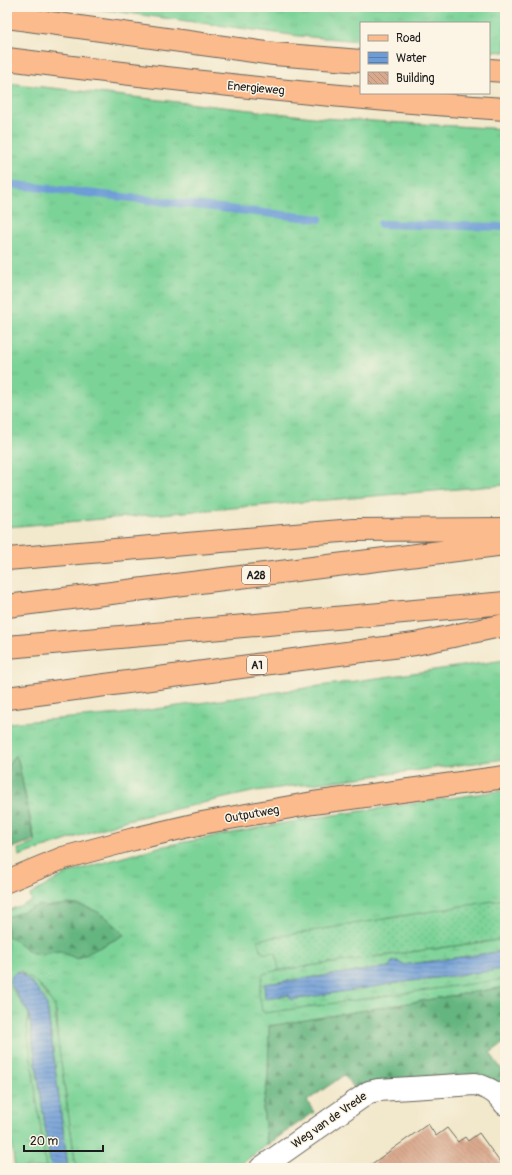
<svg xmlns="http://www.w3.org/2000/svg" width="512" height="1175" font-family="Pangolin,sans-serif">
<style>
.grass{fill:url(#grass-tufts);stroke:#4c785a}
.forest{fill:url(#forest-firs);stroke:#40684e}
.wetland{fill:url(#wetland-marsh);stroke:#4c785a}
.garden{fill:url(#garden-dots);stroke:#4c785a}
.water{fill:url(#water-rules);stroke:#445c79}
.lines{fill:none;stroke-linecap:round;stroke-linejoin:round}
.stream{stroke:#6d9cd6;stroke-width:8}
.building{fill:url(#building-back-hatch)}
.minor-casing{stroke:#67635a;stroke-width:24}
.major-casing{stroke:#67635a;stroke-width:24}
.highway-casing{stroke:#67635a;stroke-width:24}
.minor{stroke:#fff;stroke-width:22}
.major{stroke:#fbbb8d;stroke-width:22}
.highway{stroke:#fbbb8d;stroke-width:22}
.labels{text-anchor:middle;stroke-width:3;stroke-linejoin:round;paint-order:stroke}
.shield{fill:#fcf5e5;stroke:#5f5d58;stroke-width:1}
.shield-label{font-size:11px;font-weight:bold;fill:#1c1c1c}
.street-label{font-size:12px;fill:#1c1c1c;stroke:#fcf5e5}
</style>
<defs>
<pattern id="grass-tufts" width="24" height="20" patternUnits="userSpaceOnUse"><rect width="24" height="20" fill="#7cd398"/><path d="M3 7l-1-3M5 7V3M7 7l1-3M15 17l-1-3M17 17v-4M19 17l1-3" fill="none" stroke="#6bb582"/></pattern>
<pattern id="forest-firs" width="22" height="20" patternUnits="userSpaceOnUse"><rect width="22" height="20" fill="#65b580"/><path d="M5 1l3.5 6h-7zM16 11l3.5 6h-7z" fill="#529268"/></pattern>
<pattern id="wetland-marsh" width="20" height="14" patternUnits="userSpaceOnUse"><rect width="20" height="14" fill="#7cd398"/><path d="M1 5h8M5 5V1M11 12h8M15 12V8" fill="none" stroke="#6bb582"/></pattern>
<pattern id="garden-dots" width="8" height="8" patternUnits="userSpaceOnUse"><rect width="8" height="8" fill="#7cd398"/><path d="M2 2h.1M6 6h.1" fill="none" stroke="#6bb582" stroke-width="1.8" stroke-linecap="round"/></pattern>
<pattern id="water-rules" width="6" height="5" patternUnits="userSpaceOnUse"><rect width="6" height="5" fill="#6d9cd6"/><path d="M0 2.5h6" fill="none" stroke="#597ead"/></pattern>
<pattern id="building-back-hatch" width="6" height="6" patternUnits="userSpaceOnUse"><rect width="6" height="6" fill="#d9a98e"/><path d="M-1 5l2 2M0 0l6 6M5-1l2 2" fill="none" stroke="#ba917a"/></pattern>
</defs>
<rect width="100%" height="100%" fill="#fcf5e5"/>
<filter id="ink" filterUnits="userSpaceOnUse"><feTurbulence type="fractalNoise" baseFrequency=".025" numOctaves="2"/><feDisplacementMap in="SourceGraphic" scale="8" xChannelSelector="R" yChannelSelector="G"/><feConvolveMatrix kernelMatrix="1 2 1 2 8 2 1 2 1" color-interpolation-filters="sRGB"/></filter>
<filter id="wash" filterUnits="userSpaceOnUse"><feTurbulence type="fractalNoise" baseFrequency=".012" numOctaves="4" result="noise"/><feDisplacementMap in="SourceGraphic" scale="16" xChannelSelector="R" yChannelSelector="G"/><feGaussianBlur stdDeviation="0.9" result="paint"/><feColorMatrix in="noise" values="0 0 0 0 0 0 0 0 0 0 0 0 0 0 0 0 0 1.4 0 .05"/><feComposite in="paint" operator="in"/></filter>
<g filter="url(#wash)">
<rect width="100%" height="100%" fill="#f2e8cc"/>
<!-- grass -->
<path class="grass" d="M82,7H505V52L489,51V23H361V41L299,36Z
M7,83L322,118L505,129V485L7,527Z
M505,660V759L256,791L127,820L19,856L18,849L35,843V841L18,760L15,755L7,767V723L121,714Z
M505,790V987L270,1026L268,1078L263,1108L267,1145L235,1168H131L107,1162L76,1167L58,1042L57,1014L47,994L39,985L20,971L16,972L11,987L29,1014L27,1028L46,1168H15L7,1111V911L32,901L30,895L67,873L159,847L300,820Z"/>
<!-- forest -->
<path class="forest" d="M15,755L18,760L34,840L7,850V767Z
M67,904C92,905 109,916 124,935L77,959L59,951L45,954L32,953L7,935V917L40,905L46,907Z
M505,987V1042L490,1053L505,1074V1078L499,1082L355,1089L344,1075L307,1101L314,1112L267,1145L263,1108L268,1078L269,1026Z
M107,1162L131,1168H70Z"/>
<!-- wetland -->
<path class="wetland" d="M505,939V951L403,965L397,961L392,962L389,967L265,984L267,999L289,995L291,999L404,982L505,969V979L265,1013L262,1011L259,993L263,974L279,970Z
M20,971L37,983L55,1006L58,1042L76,1167L68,1168L48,1011L43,997Z
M29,1014L51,1168H46L27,1028Z"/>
<!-- garden -->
<path class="garden" d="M505,899V939L279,970L276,953H262L257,940Z"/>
<!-- water -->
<path class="water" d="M505,951V969L404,982L291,1000L289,995L265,998L264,984L389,967L392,962L397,961L403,965Z
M16,972H19C31,981 42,992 47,1006L68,1168H51L29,1014L10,983L11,977Z"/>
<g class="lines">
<!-- stream -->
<path class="stream" d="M7,184L319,219
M381,224L505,227"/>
</g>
<g id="blocks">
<!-- building -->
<path class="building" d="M428,1124L436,1136L447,1128L458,1142L465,1137L468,1141L479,1133L504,1168H366Z"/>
</g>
</g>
<g filter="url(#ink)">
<use href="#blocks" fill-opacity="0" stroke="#67635a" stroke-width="1"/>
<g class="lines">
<!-- minor casing -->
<g class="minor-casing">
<path id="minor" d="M261,1168L369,1092L378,1090L475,1084C489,1088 496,1092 505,1104"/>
</g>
<!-- major casing -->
<g class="major-casing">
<path id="major" d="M7,17L274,54L361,61
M7,59C173,80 338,98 505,109
M489,70L505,71
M7,881L63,858L134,839L202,823L313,803L505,777"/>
</g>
<!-- highway casing -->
<g class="highway-casing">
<path id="highway" d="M7,559L353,530L505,529
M7,606L505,544
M7,647L505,603
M7,698L415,644L505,625"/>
</g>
<!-- minor -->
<use href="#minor" class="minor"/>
<!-- major -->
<use href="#major" class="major"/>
<!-- highway -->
<use href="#highway" class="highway"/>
</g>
</g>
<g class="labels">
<!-- shield labels -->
<g class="shield">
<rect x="242" y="566" width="28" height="18" rx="3"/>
<rect x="247" y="656" width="20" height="18" rx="3"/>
</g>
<g class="shield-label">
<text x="256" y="579">A28</text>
<text x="257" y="669">A1</text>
</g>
<!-- street labels -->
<g class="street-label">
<text transform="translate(256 88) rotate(5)" y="4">Energieweg</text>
<text transform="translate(252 814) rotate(-10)" y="4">Outputweg</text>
<text transform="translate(329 1120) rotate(-35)" y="4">Weg van de Vrede</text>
</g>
</g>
<!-- margin -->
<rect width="512" height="1175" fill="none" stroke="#fcf5e5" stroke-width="24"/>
<!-- legend -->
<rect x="360" y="22" width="130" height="72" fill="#fcf5e5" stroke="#a29e95"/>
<rect x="368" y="35" width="20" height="6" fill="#fbbb8d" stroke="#a29e95"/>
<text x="396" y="42" font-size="12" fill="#1c1c1c">Road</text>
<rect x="368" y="52" width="20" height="12" fill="url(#water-rules)" stroke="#a29e95"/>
<text x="396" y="62" font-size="12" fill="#1c1c1c">Water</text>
<rect x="368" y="72" width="20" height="12" fill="url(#building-back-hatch)" stroke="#a29e95"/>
<text x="396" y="82" font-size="12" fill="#1c1c1c">Building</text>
<!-- scale -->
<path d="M24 1145v6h79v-6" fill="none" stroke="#1c1c1c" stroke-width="2"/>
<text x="30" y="1145" font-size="12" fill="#1c1c1c" stroke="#fcf5e5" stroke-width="3" paint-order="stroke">20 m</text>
</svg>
